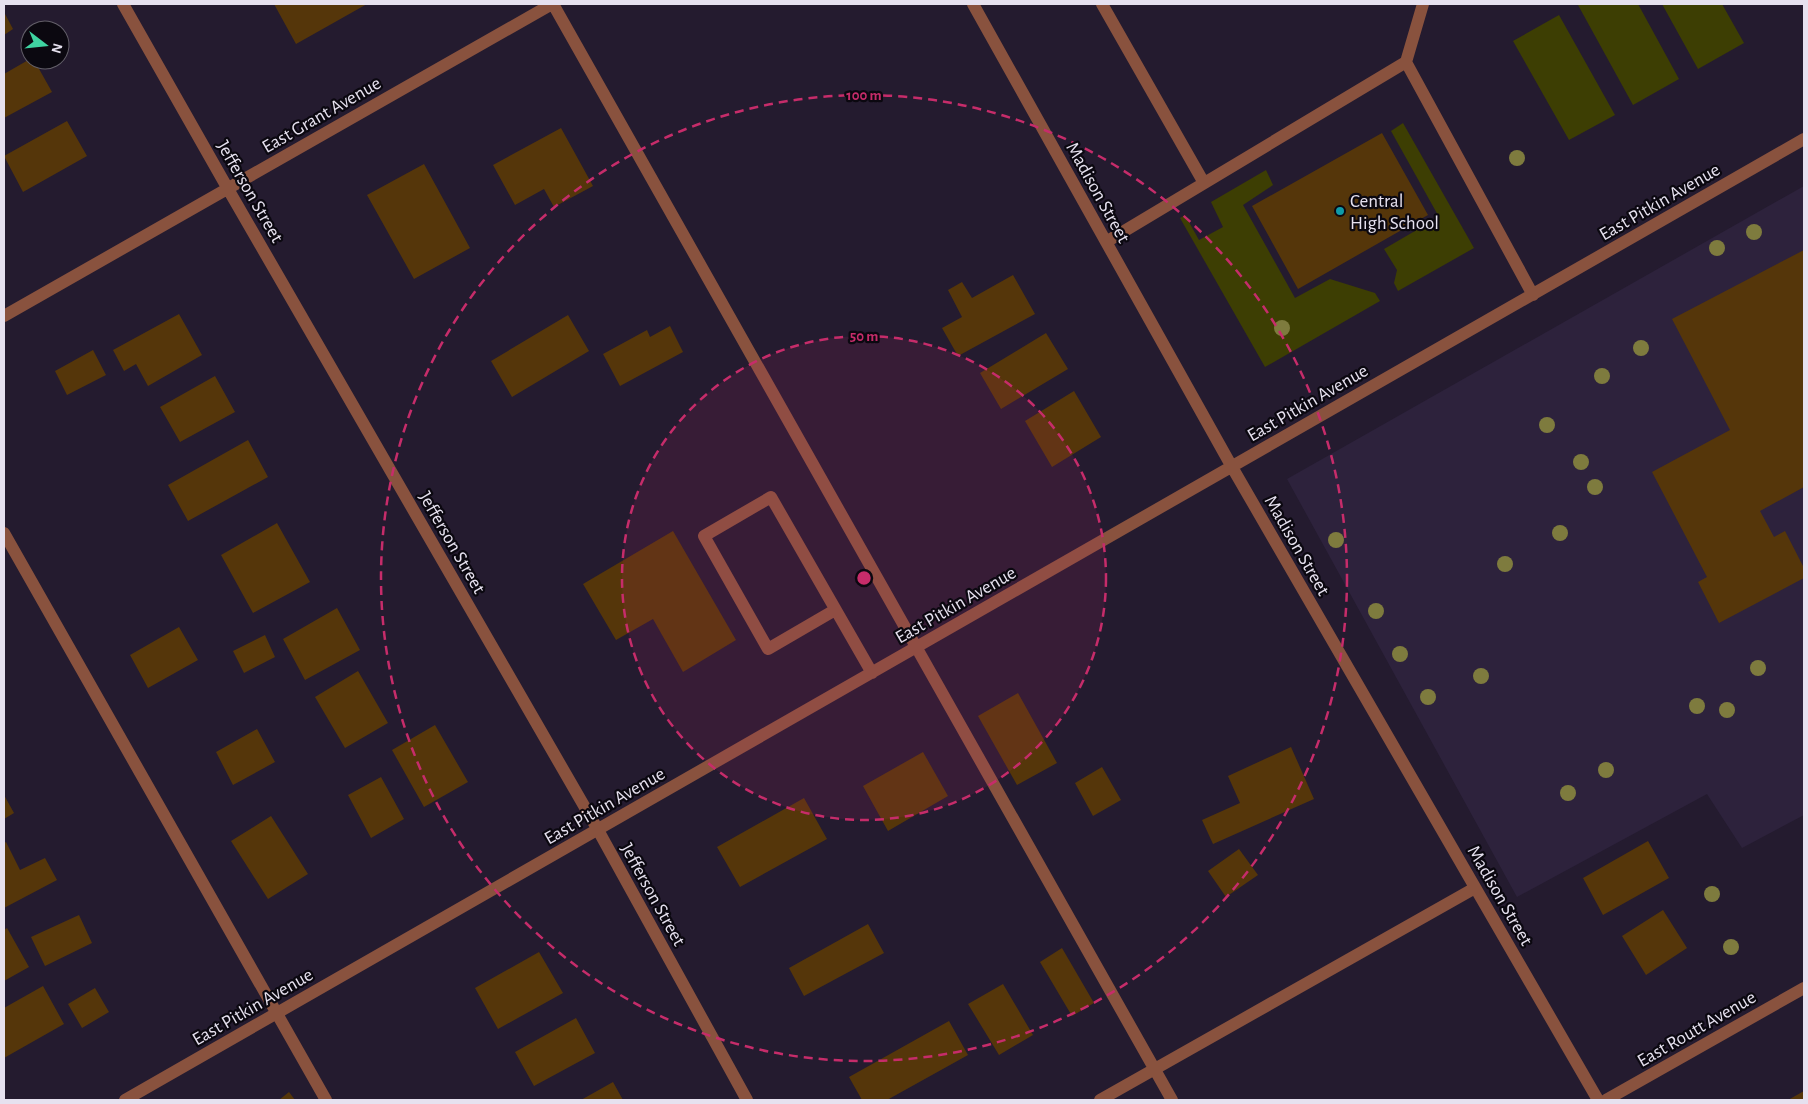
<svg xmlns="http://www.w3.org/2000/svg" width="1808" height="1104" font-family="'Alegreya Sans',sans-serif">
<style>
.built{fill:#2d223c}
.green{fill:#3d3e03}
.building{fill:#55360a}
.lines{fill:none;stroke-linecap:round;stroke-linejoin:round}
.minor{stroke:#89523e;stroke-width:12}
.tree{fill:#7e7b3e}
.ring{fill:none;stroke:#c62c6a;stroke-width:2.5;stroke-dasharray:9 6}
.culture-dot{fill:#0f9aa8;stroke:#0b0810;stroke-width:2}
.labels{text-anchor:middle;stroke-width:4.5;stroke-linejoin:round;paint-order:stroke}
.street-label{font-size:19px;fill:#e6e1ef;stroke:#0b0810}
.poi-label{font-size:19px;fill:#e6e1ef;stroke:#0b0810;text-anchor:start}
.centre{fill:#c62c6a;stroke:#0b0810;stroke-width:2.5}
.ring-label{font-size:15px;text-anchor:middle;font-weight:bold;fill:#c62c6a;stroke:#0b0810;stroke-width:4.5;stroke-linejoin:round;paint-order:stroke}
</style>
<rect width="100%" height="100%" fill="#241b2f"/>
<!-- built -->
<path class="built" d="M1804,186V815L1742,848L1707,794L1517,897L1287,479Z"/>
<!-- green -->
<path class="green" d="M1581,4H1638L1679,79L1633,105L1578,5Z
M1662,4H1722L1744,43L1698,69Z
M1559,15L1615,115L1569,140L1513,41Z
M1403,123L1474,248L1398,291L1394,283L1397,270L1384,249L1439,217L1391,131Z
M1266,170L1273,185L1243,205L1295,298L1330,279L1375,293L1380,301L1265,367L1180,218L1185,215L1199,240L1223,227L1211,202Z"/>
<!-- building -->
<path class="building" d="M274,4H367L296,44Z
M4,12L13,29L4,35Z
M30,59L34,60L52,92L4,118V74Z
M67,121L87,156L23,192L4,156Z
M561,128L593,186L554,207L544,189L515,205L493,165Z
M1382,133L1428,215L1298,289L1252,206Z
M424,164L470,248L414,279L367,195Z
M1804,250V487L1760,511L1774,537L1785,531L1804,568V578L1719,623L1698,582L1707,577L1652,472L1730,430L1672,319Z
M1013,275L1035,314L958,356L942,328L962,317L948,290L962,282L972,298Z
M179,314L202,355L148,386L136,364L124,371L113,350Z
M568,315L589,351L512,397L491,361Z
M670,326L683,352L620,386L603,354L647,330L650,337Z
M1046,333L1068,369L1001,409L980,373Z
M93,350L106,375L67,395L55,371Z
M215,376L235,412L180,442L160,407Z
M1074,391L1101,437L1052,467L1025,421Z
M248,440L268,477L188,521L168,485Z
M277,523L310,582L253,613L221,555Z
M673,531L736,640L683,672L653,619L616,640L583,584Z
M337,608L360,650L305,680L283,639Z
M179,627L198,660L148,688L130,655Z
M265,635L275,657L244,673L233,651Z
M358,671L388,723L345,748L315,697Z
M1018,693L1057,763L1017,785L978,716Z
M435,725L468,782L424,807L392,750Z
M257,729L275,762L233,785L216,752Z
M1291,747L1314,799L1213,844L1202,820L1240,803L1228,776Z
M923,752L948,796L888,831L863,786Z
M1102,767L1121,800L1093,816L1075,783Z
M381,777L404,819L371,838L348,795Z
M4,795L14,813L4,819Z
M804,798L827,839L740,887L717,847Z
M271,816L308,874L268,899L231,841Z
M1648,841L1669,878L1603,915L1583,878Z
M6,842L20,870L45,858L57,880L4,908V843Z
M1239,849L1258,875L1226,897L1208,871Z
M1663,910L1687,948L1646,975L1622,936Z
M79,915L92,943L45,966L31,937Z
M868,924L884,953L804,996L789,968Z
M7,928L29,967L4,981V930Z
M1062,948L1094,1003L1072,1016L1040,962Z
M539,952L563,993L498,1029L475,988Z
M1003,984L1033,1035L999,1055L968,1004Z
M43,986L64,1024L4,1058V1008Z
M95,988L109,1012L82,1028L68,1004Z
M576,1018L595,1053L534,1086L515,1052Z
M949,1021L968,1055L887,1100H862L849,1077Z
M613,1082L623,1100H581Z
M1804,1091V1100H1788Z
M289,1092L295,1100H279Z"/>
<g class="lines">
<!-- minor -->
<path class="minor" d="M123,4L228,189L598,830L747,1100
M553,4L1172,1100
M973,4L1232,467L1598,1100
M1102,4L1204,183
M1406,62L1423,4
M1106,242L1406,62L1533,295
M4,316L552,4
M4,533L326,1100
M835,610L768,649L704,536L771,497L872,673
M125,1100L1804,139
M1100,1100L1475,888
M1606,1100L1804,988"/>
</g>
<!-- trees -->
<g class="tree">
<circle cx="1517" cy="158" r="8"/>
<circle cx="1754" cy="232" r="8"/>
<circle cx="1717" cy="248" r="8"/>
<circle cx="1282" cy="328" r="8"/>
<circle cx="1641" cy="348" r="8"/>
<circle cx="1602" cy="376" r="8"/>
<circle cx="1547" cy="425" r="8"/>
<circle cx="1581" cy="462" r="8"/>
<circle cx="1595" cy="487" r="8"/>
<circle cx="1560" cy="533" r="8"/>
<circle cx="1336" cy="540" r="8"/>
<circle cx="1505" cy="564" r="8"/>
<circle cx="1376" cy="611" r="8"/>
<circle cx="1400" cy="654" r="8"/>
<circle cx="1758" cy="668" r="8"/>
<circle cx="1481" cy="676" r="8"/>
<circle cx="1428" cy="697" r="8"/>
<circle cx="1697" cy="706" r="8"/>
<circle cx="1727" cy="710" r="8"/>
<circle cx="1606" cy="770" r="8"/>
<circle cx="1568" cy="793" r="8"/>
<circle cx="1712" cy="894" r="8"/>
<circle cx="1731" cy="947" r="8"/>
</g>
<!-- distance rings -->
<circle cx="864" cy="578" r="242" fill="#c62c6a" fill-opacity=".12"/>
<g class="ring">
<circle cx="864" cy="578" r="242"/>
<circle cx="864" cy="578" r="483"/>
</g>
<!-- markers -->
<circle class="culture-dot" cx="1340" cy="211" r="5"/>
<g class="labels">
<!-- street labels -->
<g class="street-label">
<text transform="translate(321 114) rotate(-30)" y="7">East Grant Avenue</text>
<text transform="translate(251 191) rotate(60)" y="7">Jefferson Street</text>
<text transform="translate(1099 192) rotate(61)" y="7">Madison Street</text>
<text transform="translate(1659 201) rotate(-30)" y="7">East Pitkin Avenue</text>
<text transform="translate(1307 402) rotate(-30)" y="7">East Pitkin Avenue</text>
<text transform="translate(453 542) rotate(60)" y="7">Jefferson Street</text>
<text transform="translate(1298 545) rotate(60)" y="7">Madison Street</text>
<text transform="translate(955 604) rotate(-30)" y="7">East Pitkin Avenue</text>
<text transform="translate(604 805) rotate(-30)" y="7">East Pitkin Avenue</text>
<text transform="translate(654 894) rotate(61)" y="7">Jefferson Street</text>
<text transform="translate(1501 895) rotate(60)" y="7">Madison Street</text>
<text transform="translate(252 1006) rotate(-30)" y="7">East Pitkin Avenue</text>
<text transform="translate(1696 1028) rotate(-30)" y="7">East Routt Avenue</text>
</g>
<!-- poi labels -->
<g class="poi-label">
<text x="1350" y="207">Central<tspan x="1350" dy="22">High School</tspan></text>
</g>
</g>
<circle cx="864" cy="578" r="8" class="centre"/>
<g class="ring-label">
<text x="864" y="100">100 m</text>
<text x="864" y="341">50 m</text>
</g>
<!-- border -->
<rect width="1808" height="1104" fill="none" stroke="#e6e1ef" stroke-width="10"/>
<!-- north arrow -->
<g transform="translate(45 45) rotate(106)"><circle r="24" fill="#0b0810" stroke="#635f69"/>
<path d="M0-4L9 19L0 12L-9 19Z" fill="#3fd4a2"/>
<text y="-8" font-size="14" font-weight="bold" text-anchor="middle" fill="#e6e1ef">N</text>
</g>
</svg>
